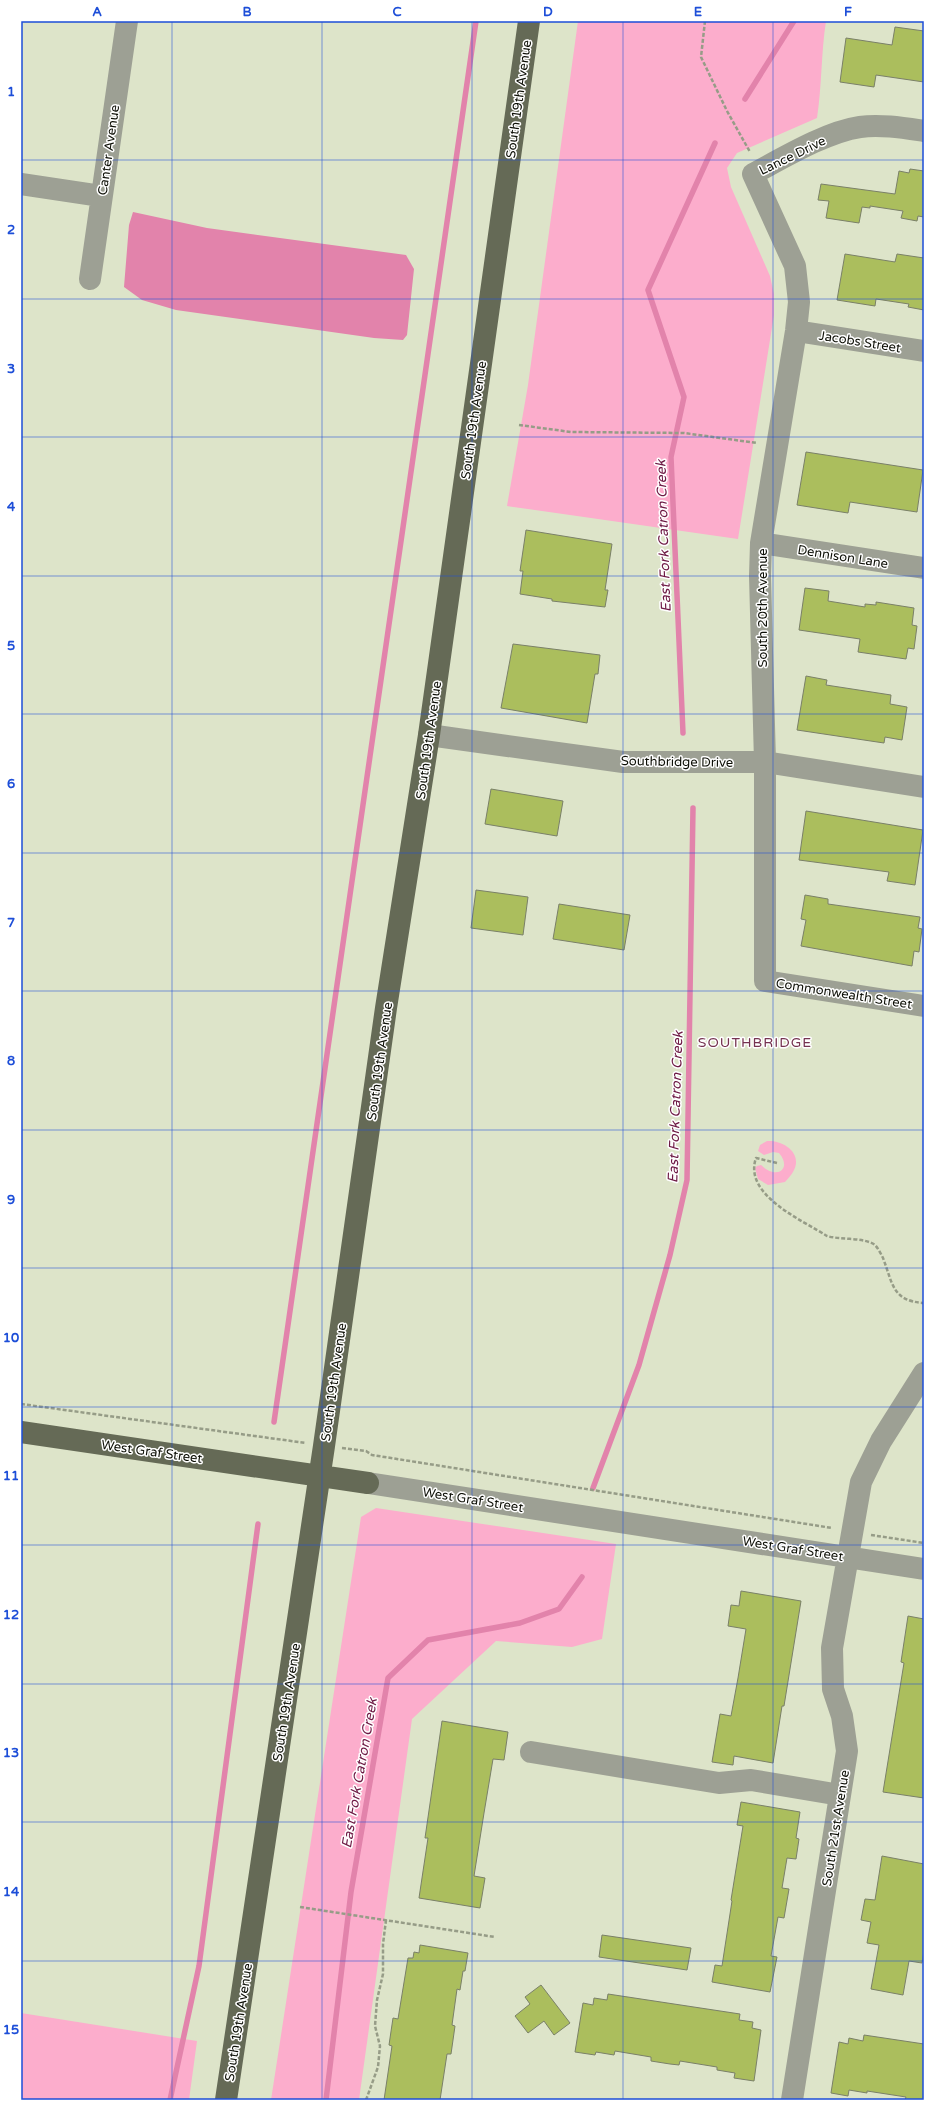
<svg xmlns="http://www.w3.org/2000/svg" width="945" height="2121" font-family="'Varela Round',sans-serif">
<style>
.green{fill:#fcadcc}
.water{fill:#e283ab}
.lines{fill:none;stroke-linecap:round;stroke-linejoin:round}
.stream{stroke:#e283ab;stroke-width:5.5}
.building{fill:#abbe5d;stroke:#7a8068}
.path{stroke:#969c87;stroke-width:2.5;stroke-dasharray:4 2;stroke-linecap:butt}
.minor{stroke:#9da094;stroke-width:22}
.major{stroke:#656a56;stroke-width:22}
.grid{fill:none;stroke:#1d4ed8;stroke-width:1;stroke-opacity:0.55}
.labels{text-anchor:middle;stroke-width:3;stroke-linejoin:round;paint-order:stroke}
.street-label{font-size:13px;fill:#0d0f06;stroke:#fff}
.water-label{font-size:14px;font-style:italic;fill:#6d1944;stroke:#fff}
.neighbourhood-label{font-size:14px;letter-spacing:1px;fill:#753250;stroke:#fff}
.neatline{fill:none;stroke:#1d4ed8;stroke-width:1.5}
.grid-label{font-size:13px;text-anchor:middle;font-weight:bold;fill:#1d4ed8}
</style>
<rect width="100%" height="100%" fill="#dde4c9"/>
<!-- green -->
<path class="green" d="M578,21H826C821,53 822,86 817,118L737,153L727,168L731,187L770,276L774,294V315L738,539L507,506L528,385Z
M767,1141C783,1140 804,1153 793,1172C791,1175 788,1179 785,1182L768,1185L758,1179L755,1168L757,1166L761,1165C778,1181 792,1168 779,1153L773,1152L764,1155L758,1151L760,1145Z
M376,1508L616,1544L602,1639L572,1647L496,1641L412,1719L359,2100H271L361,1517Z
M21,2013L197,2041L189,2100H21Z"/>
<!-- water -->
<path class="water" d="M133,212L207,228L406,255L414,269L407,335L403,340L374,338L176,310L142,300L124,287L129,225Z"/>
<g class="lines">
<!-- stream -->
<path class="stream" d="M745,99L794,21
M683,733L671,457L684,397L648,290L715,143
M274,1422L476,21
M593,1488L639,1365L670,1255L687,1180L693,808
M170,2100L199,1966L258,1524
M326,2100L351,1892L388,1678L428,1640L520,1623L559,1609L582,1577"/>
</g>
<!-- building -->
<path class="building" d="M895,27L924,31V82L876,75L874,87L840,82L846,38L892,45Z
M910,169L924,171V217L918,216L917,221L901,218L903,211L870,206V208L862,207L859,223L826,218L829,201L818,200L821,184L895,194L899,171L909,173Z
M845,254L895,262L897,254L924,258V310L908,307L909,304L876,299L875,306L837,300Z
M806,452L923,470L917,512L850,502L848,513L797,505Z
M526,530L612,544L605,590H608L605,607L552,601V599L520,594L523,571H520Z
M805,588L829,591L828,601L865,607V604L876,605V602L914,608L912,625L917,626L914,649L908,648L906,659L858,652L860,639L799,630Z
M513,644L600,655L598,674H595L587,723L501,708Z
M806,676L827,680L826,685L891,695L890,704L907,707L902,740L885,737L884,743L797,730Z
M491,789L563,801L557,836L485,824Z
M806,811L923,830L915,885L887,881L889,872L799,860Z
M476,890L528,897L523,935L471,928Z
M805,895L828,899V904L920,917L918,928L922,929L919,952L914,951L912,966L801,946L806,920L801,919Z
M559,904L630,915L624,950L553,939Z
M741,1591L801,1601L784,1706H782L773,1763L734,1756L733,1765L712,1762L720,1714L731,1716L738,1678L746,1629L728,1626L731,1605L739,1606Z
M908,1616L924,1619V1798L883,1792L904,1663L901,1662Z
M442,1721L508,1732L504,1760L493,1759L484,1813L474,1876L485,1878L480,1908L419,1898L428,1838H425Z
M741,1802L800,1812L796,1838L799,1839L796,1859L787,1858L782,1888L789,1889L784,1918L778,1917L771,1956L777,1957L770,1992L712,1982L715,1965L722,1966L732,1901L731,1900L743,1826L737,1825Z
M882,1856L924,1864V1951L922,1963L909,1961L903,1995L871,1989L879,1945L867,1943L871,1922L861,1920L865,1899L875,1900Z
M602,1935L691,1948L687,1970L599,1957Z
M420,1945L468,1953L465,1971H463L460,1990L457,1989L452,2025L455,2026L451,2054H447L440,2100H384L392,2046L389,2045L393,2018L398,2019L408,1958H413L414,1952L419,1953Z
M541,1985L570,2023L554,2035L544,2021L528,2033L515,2016L530,2004L525,1997Z
M608,1994L740,2014L739,2020L753,2022L752,2028L761,2030L754,2081L734,2078L735,2073L717,2070V2067L680,2061L679,2065L670,2064L651,2061V2057L615,2051L614,2055L596,2052L595,2055L575,2052L583,2003L593,2005L594,1998L607,2000Z
M864,2035L924,2044V2100H905L906,2097L867,2091V2093L849,2090L848,2096L831,2093L839,2042L848,2044L849,2038L863,2041Z"/>
<g class="lines">
<!-- path -->
<path class="path" d="M705,21L701,57L727,111L750,152
M519,425L571,432L684,433L757,443
M777,1163L756,1158C743,1195 802,1220 827,1236C840,1240 864,1237 875,1245C878,1248 881,1254 883,1258C893,1284 892,1301 924,1303
M21,1404L306,1443
M342,1448L366,1451L372,1455L832,1528
M871,1535L924,1543
M300,1907L495,1937
M366,2100L378,2067L380,2046L375,2026L377,2000L383,1974V1944L386,1920"/>
<!-- minor -->
<path class="minor" d="M924,131C904,128 880,124 860,127C826,132 783,158 753,174L795,266L799,302L796,331L761,543L760,576L765,762V981L924,1006
M21,184L101,196
M90,279L127,21
M796,331L924,351
M761,543L924,568
M429,735L623,762H765L924,787
M368,1483L924,1569
M531,1752L719,1783L751,1780L840,1795
M792,2100L847,1751L842,1716L833,1689L832,1648L861,1482L881,1441L924,1373"/>
<!-- major -->
<path class="major" d="M21,1432L368,1483
M226,2100L324,1446L386,1008L429,735L529,21"/>
</g>
<!-- grid -->
<path class="grid" d="M172,21V2100M322,21V2100M472,21V2100M623,21V2100M773,21V2100M21,160H924M21,299H924M21,437H924M21,576H924M21,714H924M21,853H924M21,991H924M21,1130H924M21,1268H924M21,1407H924M21,1545H924M21,1684H924M21,1822H924M21,1961H924"/>
<g class="labels">
<!-- street labels -->
<g class="street-label">
<text transform="translate(518 99) rotate(-82)" y="5">South 19th Avenue</text>
<text transform="translate(108 150) rotate(-82)" y="5">Canter Avenue</text>
<text transform="translate(792 155) rotate(-26)" y="5">Lance Drive</text>
<text transform="translate(860 341) rotate(9)" y="5">Jacobs Street</text>
<text transform="translate(473 420) rotate(-82)" y="5">South 19th Avenue</text>
<text transform="translate(843 556) rotate(9)" y="5">Dennison Lane</text>
<text transform="translate(762 608) rotate(-90)" y="5">South 20th Avenue</text>
<text transform="translate(428 740) rotate(-82)" y="5">South 19th Avenue</text>
<text transform="translate(677 761) rotate(1)" y="5">Southbridge Drive</text>
<text transform="translate(844 993) rotate(9)" y="5">Commonwealth Street</text>
<text transform="translate(379 1061) rotate(-82)" y="5">South 19th Avenue</text>
<text transform="translate(333 1382) rotate(-82)" y="5">South 19th Avenue</text>
<text transform="translate(152 1451) rotate(8)" y="5">West Graf Street</text>
<text transform="translate(473 1499) rotate(9)" y="5">West Graf Street</text>
<text transform="translate(793 1548) rotate(9)" y="5">West Graf Street</text>
<text transform="translate(286 1702) rotate(-81)" y="5">South 19th Avenue</text>
<text transform="translate(835 1828) rotate(-81)" y="5">South 21st Avenue</text>
<text transform="translate(238 2022) rotate(-81)" y="5">South 19th Avenue</text>
</g>
<!-- water labels -->
<g class="water-label">
<text transform="translate(663 536) rotate(-92)" y="5">East Fork Catron Creek</text>
<text transform="translate(675 1107) rotate(-88)" y="5">East Fork Catron Creek</text>
<text transform="translate(359 1773) rotate(-80)" y="5">East Fork Catron Creek</text>
</g>
<!-- neighbourhood labels -->
<g class="neighbourhood-label">
<text x="755" y="1047">SOUTHBRIDGE</text>
</g>
</g>
<!-- border -->
<rect width="945" height="2121" fill="none" stroke="#ffffff" stroke-width="44"/>
<rect x="22" y="22" width="901" height="2077" class="neatline"/>
<g class="grid-label">
<text x="97" y="16">A</text>
<text x="247" y="16">B</text>
<text x="397" y="16">C</text>
<text x="548" y="16">D</text>
<text x="698" y="16">E</text>
<text x="848" y="16">F</text>
<text x="11" y="96">1</text>
<text x="11" y="234">2</text>
<text x="11" y="373">3</text>
<text x="11" y="511">4</text>
<text x="11" y="650">5</text>
<text x="11" y="788">6</text>
<text x="11" y="927">7</text>
<text x="11" y="1065">8</text>
<text x="11" y="1204">9</text>
<text x="11" y="1342">10</text>
<text x="11" y="1480">11</text>
<text x="11" y="1619">12</text>
<text x="11" y="1757">13</text>
<text x="11" y="1896">14</text>
<text x="11" y="2034">15</text>
</g>
</svg>
